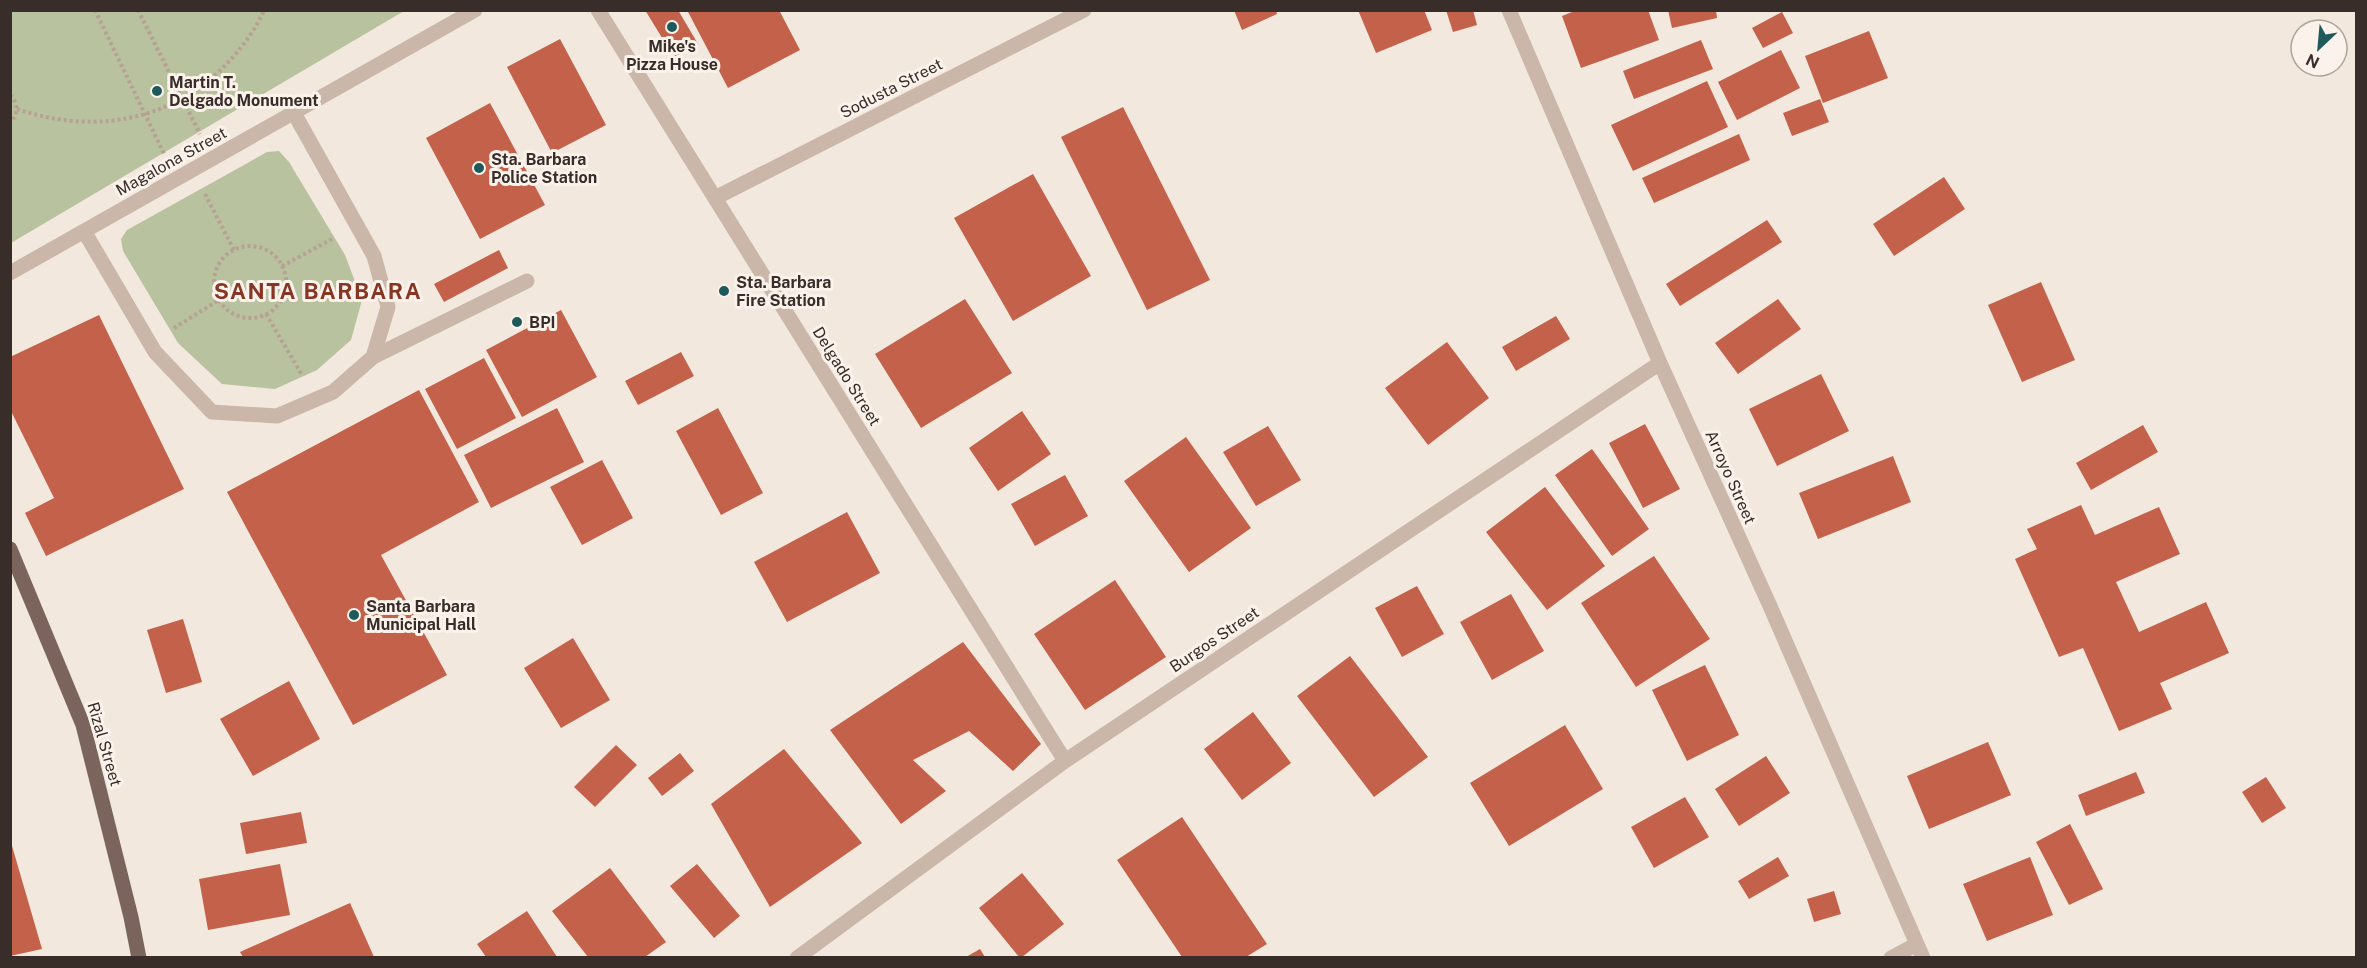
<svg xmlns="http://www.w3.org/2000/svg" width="2367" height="968" font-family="'Public Sans',sans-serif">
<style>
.green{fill:#b8c29e}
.building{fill:#c4614a}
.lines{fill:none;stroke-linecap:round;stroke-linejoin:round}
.path{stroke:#b7a194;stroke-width:4;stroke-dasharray:3 3;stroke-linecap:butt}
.minor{stroke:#cbb7aa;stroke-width:15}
.major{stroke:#7a645b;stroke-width:15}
.poi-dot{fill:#1f595a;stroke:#faf2eb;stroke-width:2}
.labels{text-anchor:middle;stroke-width:6;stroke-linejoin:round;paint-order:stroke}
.poi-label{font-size:16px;font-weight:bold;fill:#382d29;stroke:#faf2eb;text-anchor:start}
.street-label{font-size:16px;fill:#382d29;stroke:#faf2eb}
.district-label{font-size:22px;font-weight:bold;letter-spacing:1.5px;fill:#863623;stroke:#faf2eb}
</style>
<rect width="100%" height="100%" fill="#f2e8de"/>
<!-- green -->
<path class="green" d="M11,10H404V11L11,243Z
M279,151L289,162L345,255L362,300L351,340L317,370L275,389L222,384L178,343L123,251L121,239L127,230L267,152Z"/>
<!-- building -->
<path class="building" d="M645,10H678L698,44L675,59Z
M687,10H779L800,50L728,88Z
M1234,10H1276L1277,14L1242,30Z
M1358,10H1424L1432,30L1376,53Z
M1446,10H1473L1477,25L1453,32Z
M1577,10H1648L1659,40L1581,68L1562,16Z
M1668,10H1716L1717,18L1672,28Z
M1782,12L1793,33L1763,48L1752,28Z
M1869,31L1888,78L1823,103L1805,56Z
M560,39L606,125L552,153L507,67Z
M1701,40L1713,69L1634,99L1623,71Z
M1781,50L1800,88L1737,120L1718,82Z
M1707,81L1728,127L1633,171L1611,125Z
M1820,99L1829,122L1792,136L1783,113Z
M490,103L545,205L480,239L426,138Z
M1123,107L1210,280L1147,310L1061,137Z
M1739,134L1750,160L1654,203L1642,178Z
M1033,174L1091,276L1013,321L954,218Z
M1944,177L1965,209L1894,256L1873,224Z
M1767,220L1782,242L1680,306L1666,284Z
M499,250L508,268L444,302L434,284Z
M2041,282L2075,360L2022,382L1988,305Z
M965,299L1012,373L921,428L875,354Z
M1778,299L1801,329L1738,374L1715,343Z
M561,310L597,377L522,417L486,350Z
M99,315L184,489L46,556L25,513L54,498L10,409V357Z
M1556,316L1570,339L1516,371L1502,347Z
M1447,342L1489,398L1428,445L1385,388Z
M681,352L694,376L638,405L625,381Z
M484,358L516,418L457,449L425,389Z
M1821,374L1849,431L1777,466L1749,409Z
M419,390L479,502L381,555L447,675L353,725L227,492Z
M557,408L584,462L491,508L464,455Z
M718,408L763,493L721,515L676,431Z
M1022,411L1051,454L998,491L969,448Z
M1645,424L1680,489L1643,508L1609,443Z
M2143,425L2158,452L2091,490L2076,463Z
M1268,426L1301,480L1256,506L1223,452Z
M1186,437L1251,528L1189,572L1124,481Z
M1592,449L1649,529L1612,556L1555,475Z
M1893,456L1911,502L1818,539L1799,493Z
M602,460L633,518L582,545L550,487Z
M1065,475L1088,516L1035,546L1011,504Z
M1545,487L1605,566L1547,610L1486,532Z
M2081,505L2095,535L2159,507L2180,554L2116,582L2139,632L2206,602L2229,653L2160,683L2172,709L2119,731L2083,648L2059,657L2015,559L2037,549L2027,529Z
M847,512L880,573L787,622L754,562Z
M1654,556L1710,639L1636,687L1581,603Z
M1115,580L1166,657L1085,710L1034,634Z
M1417,586L1444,634L1402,657L1375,608Z
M1511,594L1544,651L1492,680L1460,622Z
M183,619L202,682L166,693L147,630Z
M573,638L610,700L561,728L524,668Z
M963,642L1041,744L1013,771L969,731L913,760L946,791L901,824L830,730Z
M1350,656L1428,757L1374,797L1297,696Z
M1705,665L1739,735L1687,761L1652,690Z
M289,681L320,739L253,776L220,719Z
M1253,712L1291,763L1242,800L1204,749Z
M1565,725L1603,789L1509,846L1470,783Z
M1988,742L2011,795L1929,829L1907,776Z
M616,745L637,765L595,807L574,787Z
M784,749L862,843L770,907L711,804Z
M680,753L694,771L662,796L648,778Z
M1766,756L1790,793L1739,826L1715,789Z
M2136,772L2145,793L2086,816L2078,795Z
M2266,777L2286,808L2262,823L2242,792Z
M1685,797L1709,837L1654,868L1631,827Z
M301,812L307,843L246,854L240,823Z
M1182,817L1267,944L1246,957H1182L1117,860Z
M2070,824L2103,889L2069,905L2036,842Z
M10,839L42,949L10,956Z
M1778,857L1789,876L1749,899L1738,881Z
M2030,857L2053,915L1987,941L1963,884Z
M280,864L290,915L208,930L199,879Z
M697,864L740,916L714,938L670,886Z
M610,868L666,942L645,957H588L552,911Z
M1022,873L1064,924L1022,957H1019L979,908Z
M1834,891L1841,914L1814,922L1807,899Z
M350,903L374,957H243L240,952Z
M527,911L557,957H486L477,944Z
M980,949L985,957H966Z"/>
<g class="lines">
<!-- path -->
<path class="path" d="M95,10L165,156
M138,10L200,134
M10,95C19,103 18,115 10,123
M17,109C96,136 177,121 234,56C245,43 257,27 264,10
M205,194L234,250
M214 282a36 36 0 1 1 72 0a36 36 0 1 1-72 0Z
M282,266L334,238
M266,314L302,375
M174,328L219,300"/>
<!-- minor -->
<path class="minor" d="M598,10L1065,761
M1509,10L1660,363L1770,606L1923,958
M715,198L1084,10
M84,231L155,352L212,412L277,416L333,392L373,357L388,307L374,256L294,113
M10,273L475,10
M373,357L527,281
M797,958L1065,761L1660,363
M1891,958L1917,944"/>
<!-- major -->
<path class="major" d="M10,549L83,725L131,917L139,958"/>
</g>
<!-- markers -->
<g class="poi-dot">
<circle cx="672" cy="27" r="6"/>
<circle cx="157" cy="91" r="6"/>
<circle cx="479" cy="168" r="6"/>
<circle cx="724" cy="291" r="6"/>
<circle cx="517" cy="322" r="6"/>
<circle cx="354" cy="615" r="6"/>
</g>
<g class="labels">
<!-- poi labels -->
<g class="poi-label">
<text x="672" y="52" text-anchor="middle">Mike's<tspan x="672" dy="18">Pizza House</tspan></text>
<text x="169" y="88">Martin T.<tspan x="169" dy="18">Delgado Monument</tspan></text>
<text x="491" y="165">Sta. Barbara<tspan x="491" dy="18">Police Station</tspan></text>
<text x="736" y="288">Sta. Barbara<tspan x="736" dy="18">Fire Station</tspan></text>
<text x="529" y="328">BPI</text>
<text x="366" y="612">Santa Barbara<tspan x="366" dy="18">Municipal Hall</tspan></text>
</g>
<!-- street labels -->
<g class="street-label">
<text transform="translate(891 88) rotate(-27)" y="6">Sodusta Street</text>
<text transform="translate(171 161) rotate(-29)" y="6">Magalona Street</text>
<text transform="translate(847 376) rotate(58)" y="6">Delgado Street</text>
<text transform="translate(1731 477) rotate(66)" y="6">Arroyo Street</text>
<text transform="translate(1214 639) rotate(-34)" y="6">Burgos Street</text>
<text transform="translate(105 744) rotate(74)" y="6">Rizal Street</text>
</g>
<!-- district labels -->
<g class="district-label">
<text x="318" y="299">SANTA BARBARA</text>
</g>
</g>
<!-- border -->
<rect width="2367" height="968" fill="none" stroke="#382d29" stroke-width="24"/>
<!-- north arrow -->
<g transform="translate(2319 48) rotate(206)"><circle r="28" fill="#faf2eb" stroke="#aca39d" stroke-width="1.5"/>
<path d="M0-4.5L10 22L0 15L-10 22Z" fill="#1f595a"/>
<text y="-9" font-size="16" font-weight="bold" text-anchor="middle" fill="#382d29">N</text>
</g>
</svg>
